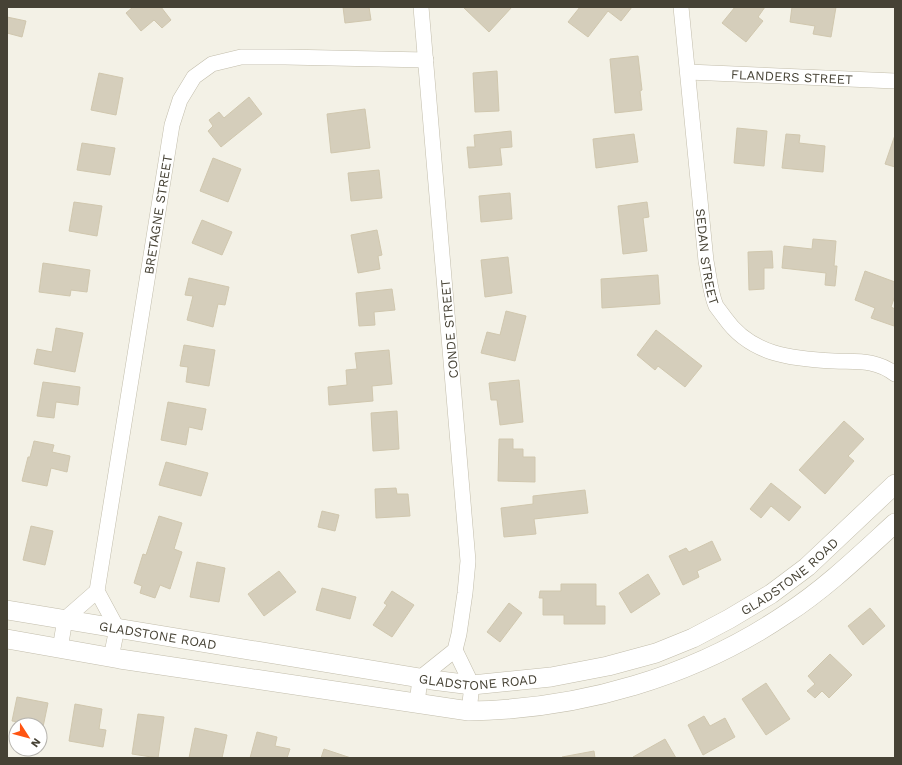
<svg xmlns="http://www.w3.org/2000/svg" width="902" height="765" font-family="'Work Sans',sans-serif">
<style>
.building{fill:#d5cebb;stroke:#d0c7ae}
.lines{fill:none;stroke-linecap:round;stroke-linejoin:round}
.minor-casing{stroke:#c2bdab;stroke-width:16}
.tertiary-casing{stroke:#c2bdab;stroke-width:20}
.minor{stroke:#fff;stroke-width:15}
.tertiary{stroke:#fff;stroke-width:19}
.labels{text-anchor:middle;stroke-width:3;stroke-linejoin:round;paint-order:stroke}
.street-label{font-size:13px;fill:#464235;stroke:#fff}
</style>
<rect width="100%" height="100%" fill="#f3f1e6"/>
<!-- building -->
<path class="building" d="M133,7H161L171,20L162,28L154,20L141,31L126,13Z
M343,7H369L371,20L345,23Z
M463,7H512L489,32Z
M580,7H632L621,21L608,11L588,37L568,22Z
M735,7H765L758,17L763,21L746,42L722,23Z
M792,7H836L831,37L813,34L815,26L790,22Z
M7,17L26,21L22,37L7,33Z
M638,56L642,90L640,91L642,110L615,113L610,59Z
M497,71L499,111L475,112L473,73Z
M99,73L123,78L116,115L91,110Z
M249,97L262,114L221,147L208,131L213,126L209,120L219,112L224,118Z
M365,109L370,148L331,153L327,114Z
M737,128L767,131L764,166L734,163Z
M511,131L512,147L500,148L502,165L469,168L467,147H475L474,135Z
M634,134L638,162L596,168L593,139Z
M786,134L800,135L799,143L825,146L823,172L782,168Z
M895,135V167L885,164Z
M82,143L115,148L110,175L77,170Z
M213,158L241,169L228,202L200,191Z
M379,170L382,198L351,201L348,173Z
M510,193L512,219L481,222L479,196Z
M74,202L102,206L97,236L69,231Z
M647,202L649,217L643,218L647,251L623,254L618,206Z
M202,220L232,232L222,255L192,243Z
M377,230L382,255L378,256L380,269L358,273L351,235Z
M813,239L836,241L834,266H837L835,286L825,285L826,273L782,268L784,246L812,249Z
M772,251L773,268H764V289L749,290L748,252Z
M508,257L512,293L485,297L481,260Z
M43,263L90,270L87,292L71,290L70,296L39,292Z
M865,271L895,282V296L891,307L895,309L894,326L871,318L875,308L855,300Z
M658,275L660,304L602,308L601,279Z
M189,278L229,287L225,305L218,304L213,327L187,320L193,296L185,295Z
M392,289L395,310L374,312L375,325L359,326L356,293Z
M506,311L526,316L515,361L481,353L487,332L500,335Z
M56,328L83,333L75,372L34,364L37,349L52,352Z
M656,330L702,366L685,387L658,366L655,370L637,355Z
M184,345L215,350L209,386L186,382L188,367L180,366Z
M389,350L392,384L372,386L373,401L329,405L328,387L347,385L346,370L357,369L355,353Z
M519,380L523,422L500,425L497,400H491L489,383Z
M43,382L80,387L78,405L56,402L54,418L37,416Z
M168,402L206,409L202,430L189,427L186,445L161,440Z
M397,411L399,449L373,451L371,413Z
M844,421L864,439L848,456L854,461L825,494L799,470Z
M499,439H513V449H523V457H535V482L498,481Z
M34,441L54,445L52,452L70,456L67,472L51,468L47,486L22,481L28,457H30Z
M166,462L208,473L201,496L159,485Z
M771,483L801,507L789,521L771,506L761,518L750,509Z
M396,488L397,494H408L410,516L376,518L375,489Z
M585,490L588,513L534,519L536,534L504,537L501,508L533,504V496Z
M322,511L339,515L335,531L318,527Z
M159,516L182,523L174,549L182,552L170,589L160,585L155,598L140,593L142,586L134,583L143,554L146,555Z
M31,526L53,531L45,565L23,560Z
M712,541L721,560L697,571L699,577L683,585L669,556L686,548L689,552Z
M197,562L225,568L219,602L190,597Z
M279,571L296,592L264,616L248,594Z
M648,574L660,594L631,613L619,593Z
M561,584H596V606H605V624H564V615H543V598H539L540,591H561Z
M322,588L356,597L350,619L316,610Z
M392,591L414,605L392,637L373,625L387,605L384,603Z
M509,603L522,613L500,642L487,632Z
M870,608L885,626L863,645L848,626Z
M830,654L852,675L829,698L822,691L815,698L807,691L815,684L808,676Z
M766,683L790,719L766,735L742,699Z
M17,697L48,703L43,727L40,726V725L12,721Z
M75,704L102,709L99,729L106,730L103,747L69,741Z
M138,714L164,717L158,758L132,754Z
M704,716L710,726L725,718L735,737L703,755L688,725Z
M195,728L227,735L222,758H189Z
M257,732L277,737L275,746L290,749L287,758H250Z
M665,739L676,758H633V757Z
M324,749L351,758H321Z
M594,751L595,758H563L562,757Z"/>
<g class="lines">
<!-- minor casing -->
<g class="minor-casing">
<g id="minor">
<path id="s1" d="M681,7L706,261C709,275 710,292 716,306C719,310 722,314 725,318C751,355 792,359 834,361C857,362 875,359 895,374"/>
<path id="s2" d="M688,72L895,81"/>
<path d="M60,649L65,619L97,591"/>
<path d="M455,650L472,685L469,711"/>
<path id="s3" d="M111,658L117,628L97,591L172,125L180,100L194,77L212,64L241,57H285L426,60"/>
<path d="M417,704L420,678L455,650L459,634L465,593L468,561L421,7"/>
</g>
</g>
<!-- tertiary casing -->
<g class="tertiary-casing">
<g id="tertiary">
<path id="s4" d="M7,610L432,680L472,685L551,677L608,666L656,653L693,638L729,619L771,594L807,567L895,484"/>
<path d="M7,639L120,659L469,711C581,709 693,677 786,614C826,588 860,555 895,523"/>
</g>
</g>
<!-- minor -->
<use href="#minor" class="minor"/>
<!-- tertiary -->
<use href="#tertiary" class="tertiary"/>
</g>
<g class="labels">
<!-- street labels -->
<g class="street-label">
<text dy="5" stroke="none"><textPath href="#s2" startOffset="104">FLANDERS STREET</textPath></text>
<text dy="5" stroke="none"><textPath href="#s3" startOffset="454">BRETAGNE STREET</textPath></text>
<text dy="5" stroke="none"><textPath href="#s1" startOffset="251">SEDAN STREET</textPath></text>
<text transform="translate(449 329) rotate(-95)" y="5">CONDE STREET</text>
<text dy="5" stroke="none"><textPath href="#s4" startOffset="813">GLADSTONE ROAD</textPath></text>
<text dy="5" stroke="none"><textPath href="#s4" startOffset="153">GLADSTONE ROAD</textPath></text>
<text dy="5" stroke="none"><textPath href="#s4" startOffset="477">GLADSTONE ROAD</textPath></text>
</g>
</g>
<!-- border -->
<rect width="902" height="765" fill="none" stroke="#464235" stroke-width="16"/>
<!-- north arrow -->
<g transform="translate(28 737) rotate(126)"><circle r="19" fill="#ffffff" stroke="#b5b3ae"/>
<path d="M0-3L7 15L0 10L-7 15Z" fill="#ff5411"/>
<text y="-6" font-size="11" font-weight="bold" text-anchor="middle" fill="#464235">N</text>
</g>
</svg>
